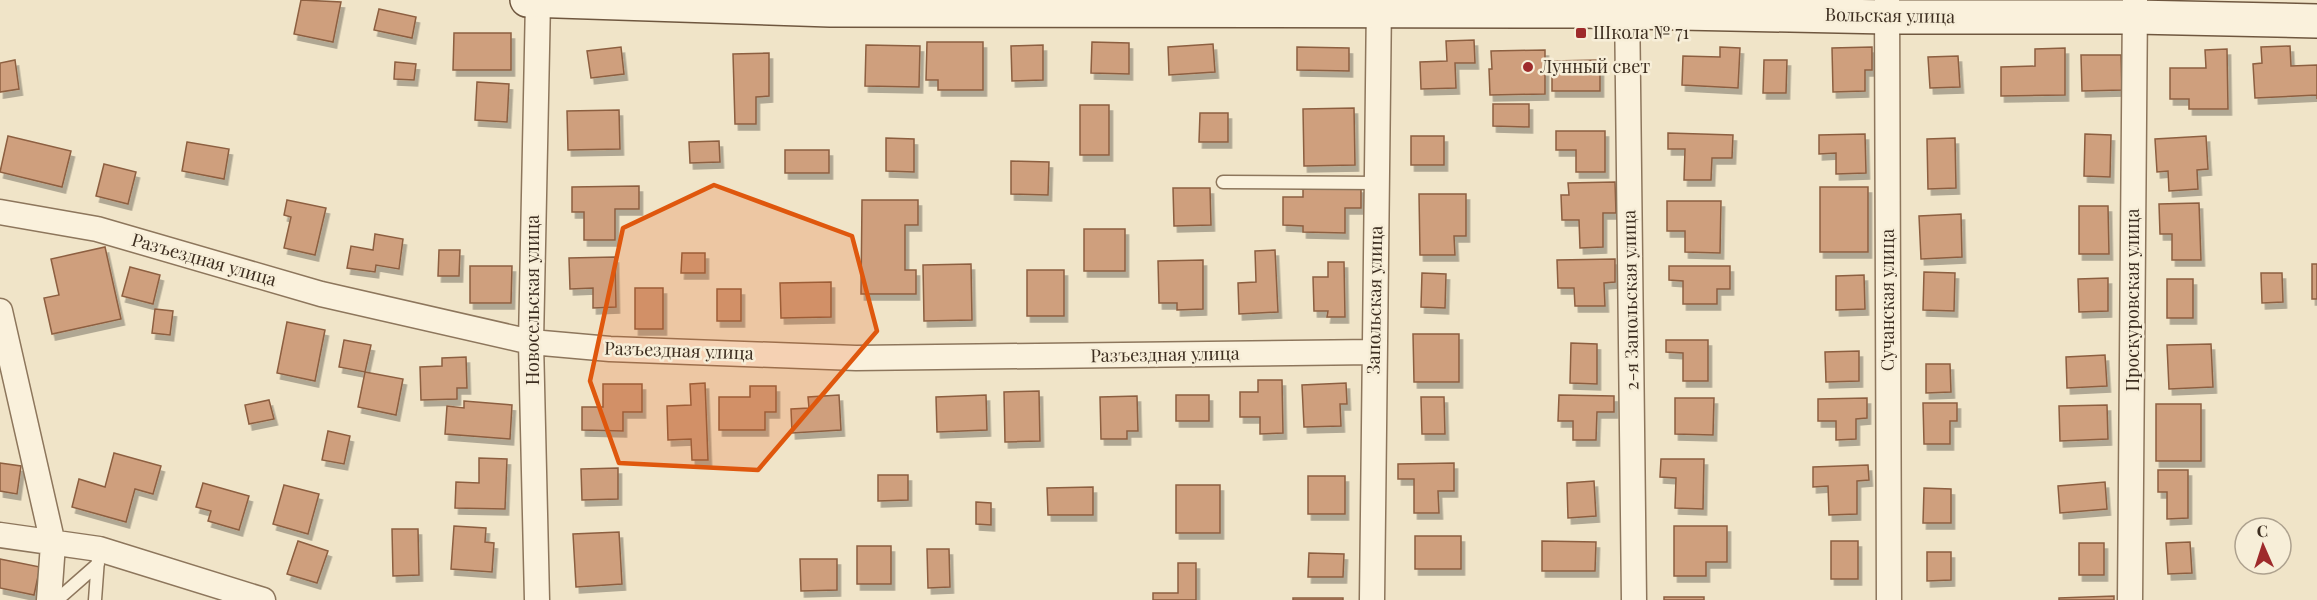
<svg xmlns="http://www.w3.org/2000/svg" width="2317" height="600" font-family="'Playfair Display',serif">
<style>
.building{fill:#cf9f7d;stroke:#8d5f41;stroke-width:1.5;filter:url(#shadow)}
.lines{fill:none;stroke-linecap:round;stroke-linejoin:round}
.lane-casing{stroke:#8d765c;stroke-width:15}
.street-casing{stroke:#8d765c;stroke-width:27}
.secondary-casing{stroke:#6f573f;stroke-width:36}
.lane{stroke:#faf1dc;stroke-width:12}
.street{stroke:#faf1dc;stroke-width:24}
.secondary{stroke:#faf1dc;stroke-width:33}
.marked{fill:#df570d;fill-opacity:0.2;stroke:#df570d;stroke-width:4.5;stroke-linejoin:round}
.poi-dot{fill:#9e2a2b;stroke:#f7eed8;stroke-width:2}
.labels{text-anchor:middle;stroke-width:5;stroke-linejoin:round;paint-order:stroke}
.street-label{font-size:18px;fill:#3d2e20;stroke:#f7eed8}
.poi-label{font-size:18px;fill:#3d2e20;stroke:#f7eed8;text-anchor:start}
</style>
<defs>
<filter id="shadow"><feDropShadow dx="3.5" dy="6" stdDeviation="0" flood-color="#0004"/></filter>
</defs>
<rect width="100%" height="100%" fill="#f0e4c8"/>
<!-- building -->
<path class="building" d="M301,0L341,2L333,42L294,34Z
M379,9L416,17L412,38L374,30Z
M454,33H511V70H453Z
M1474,40L1475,63H1455L1456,88L1421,89L1420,62L1447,61L1446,41Z
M927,42H983V90H938V80H926Z
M1092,42L1129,43V74L1091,73Z
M1213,44L1215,72L1169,75L1168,47Z
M866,45L920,46L919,87L865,86Z
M1043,45V80L1012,81L1011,46Z
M2290,46L2291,66L2317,65V99V95L2255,98L2253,64L2262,63L2261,47Z
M621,47L624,74L591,78L587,51Z
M1297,47L1349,48V71L1297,70Z
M1720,47L1740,48L1738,88L1682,85L1683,56L1720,57Z
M1872,47V70H1865V91L1833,92L1832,48Z
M2065,48V95L2001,96V67L2035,66V49Z
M2227,49L2228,109H2189V99H2170V68H2206L2205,50Z
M1545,50V94L1490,95L1489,69H1492L1491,51Z
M769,53V96L756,97V124H735L733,54Z
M2081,55H2121L2122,90L2082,91Z
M1958,56L1960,87L1930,88L1928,57Z
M15,60L19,89L0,92V63Z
M1600,60V91H1552V61Z
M1764,60H1787L1786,93H1763Z
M395,62L416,64L414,80L394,79Z
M477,82L509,84L507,122L475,120Z
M1493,104H1529V127L1493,126Z
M1080,105H1109V155H1080Z
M1354,108L1355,165L1304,166L1303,109Z
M619,110L620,149L568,150L567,111Z
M1200,113H1228V142H1199Z
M1556,131H1605V172H1576V150H1556Z
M1668,133L1733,135L1732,158H1712L1711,180H1684L1685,149H1668Z
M1865,134L1866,173L1836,174V153L1819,154V135Z
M2085,134L2111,135L2110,177L2084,176Z
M8,136L71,151L62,187L0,172Z
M1411,136H1444V165H1411Z
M2206,136L2208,169L2197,170L2198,189L2169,191L2168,171L2157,172L2155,139Z
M886,138L914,139V172L886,171Z
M1955,138L1956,188L1928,189L1927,139Z
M719,141L720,162L690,163L689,142Z
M187,142L229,149L224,179L182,171Z
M785,150H829V173H785Z
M1011,161L1049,162L1048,195L1011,194Z
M104,164L136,172L128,204L96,196Z
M1615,182L1616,213H1603V247L1580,248L1579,220H1562L1561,195H1569L1568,183Z
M639,186V209H615V240H584V212H572V187Z
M1303,187H1361V208H1345V233L1303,232V226L1283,225V197H1303Z
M1820,187H1868V252H1820Z
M1173,188H1210L1211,225L1174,226Z
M1419,194H1466V236H1454L1455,255H1420Z
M287,200L326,208L315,255L284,248L291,217L284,215Z
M862,200H918V225H905V270H916V294H861Z
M1667,201H1721L1720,253L1685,252V231H1667Z
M2199,203L2201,260H2172V234H2160L2159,204Z
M2079,206H2108L2109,254H2079Z
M1961,214L1962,257L1921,259L1919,216Z
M1084,229H1125V271H1084Z
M375,234L403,239L399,269L376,265L375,272L347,268L351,246L373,250Z
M105,247L121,319L52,334L44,298L59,295L51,259Z
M439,250H460L459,276H438Z
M1275,250L1278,312L1239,314L1238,283L1256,282L1255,251Z
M682,253H705V273H681Z
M615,257L616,307L593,308V288L570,289L569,258Z
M1615,259V282L1604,283L1605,306H1575L1574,288H1558L1557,260Z
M1203,260V309L1177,310V303H1159L1158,261Z
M1328,262H1344L1345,317H1327L1328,311H1314L1313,277H1328Z
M971,264L972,320L924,321L923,265Z
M2312,264H2317V299H2312Z
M470,266H512L511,303H470Z
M1669,266H1730V289H1717V304H1683V281L1669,280Z
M130,267L160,275L153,304L122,296Z
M1027,270H1064V316H1027Z
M1924,272L1955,273L1954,311L1923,310Z
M1422,273L1446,274L1445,308L1421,307Z
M2261,273H2282L2283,302L2262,303Z
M1864,275L1865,309L1836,310V276Z
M2108,278V311L2079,312L2078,279Z
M2167,279H2193V318H2167Z
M831,282V317L781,318L780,283Z
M635,288H663V329H635Z
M717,289H741V321H717Z
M155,309L173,311L170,335L152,333Z
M287,322L325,330L315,381L277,373Z
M1413,334H1459V382H1414Z
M344,340L371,345L365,372L339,367Z
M1666,340H1708V381H1683V353L1666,352Z
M1571,343L1597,344V384L1570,383Z
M2211,344L2213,387L2169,389L2167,345Z
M1859,351V381L1826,382L1825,352Z
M2105,355L2107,386L2067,388L2066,357Z
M466,357L467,388H457V399L421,400L420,367L442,366V358Z
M1926,364H1950L1951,392L1926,393Z
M365,372L403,379L396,415L358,407Z
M1258,380H1282L1283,433L1260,434V417H1240V392H1258Z
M705,383L708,460H692L691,439L668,440L667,406L691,405L690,384Z
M1346,383L1347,404H1340L1341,426L1304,427L1302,385Z
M603,384H642V412H623V431L582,430V407H603Z
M750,386H776V412H765V430H719V397H750Z
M1039,391L1040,441L1005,442L1004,392Z
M839,395L841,430L792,433L791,409L809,408L808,397Z
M986,395L987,430L937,432L936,397Z
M1176,395H1209V421H1176Z
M1559,395L1614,396V412H1597L1596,440H1573V421H1558Z
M1137,396L1138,431H1127V439H1101L1100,397Z
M1421,397H1444L1445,434H1422Z
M1675,398H1714L1713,435L1675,434Z
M1867,398V418L1856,419V439L1836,440V421H1818V399Z
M269,400L274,419L249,424L245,405Z
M464,401L512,405L510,439L445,434L447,406L464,408Z
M1923,403H1957V421H1950V444H1924Z
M2156,404H2201V461H2156Z
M2107,405L2108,439L2060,441L2059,406Z
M328,431L350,436L344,464L322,460Z
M114,453L161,466L153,494L135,489L126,522L72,507L79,479L105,487Z
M479,458L507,459L505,509L455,508L456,482L479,483Z
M1661,459H1704L1703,509L1675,508L1676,478L1660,477Z
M0,463L21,466L17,494L0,491Z
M1454,463V491H1438L1439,513H1414V479H1398V464Z
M1868,465L1869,480L1857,481V514L1829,515L1828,486L1813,487V467Z
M618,468V499L582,500L581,469Z
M2158,470H2188V518L2167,519V492H2158Z
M878,475H908V500L878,501Z
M1308,476H1345V514H1308Z
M1594,481L1596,516L1568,518L1567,483Z
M2105,482L2107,509L2060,513L2058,486Z
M203,483L249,496L239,530L208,521L211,511L196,507Z
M284,485L319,494L308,534L273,524Z
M1176,485H1220V533H1176Z
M1093,487V515H1048L1047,488Z
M1924,488L1951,489V523H1923Z
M976,502L991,503V525L976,524Z
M454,526L486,528L485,542L494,543L492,572L451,569Z
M1674,526H1727V562H1706V576H1674Z
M392,529H418L419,575L393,576Z
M619,532L622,584L576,587L573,534Z
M1415,536H1461V569H1415Z
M298,541L328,551L317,583L287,574Z
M1542,541L1596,542L1595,571H1542Z
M1831,541H1858V579H1831Z
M2190,542L2192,573L2168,574L2166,543Z
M2079,543H2104V575H2079Z
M857,546H891V584H857Z
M927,549H949L950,587L928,588Z
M1927,552H1951V580L1927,581Z
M1309,553L1344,554L1343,577H1308Z
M0,559L40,567L34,595L0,588Z
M800,559H837V590L801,591Z
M1178,563H1196V600H1153V593H1178Z
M2114,596V600H2059V598Z
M1664,597H1704V600H1664Z
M1293,598H1343V600H1293Z"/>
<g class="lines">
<!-- lane casing -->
<g class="lane-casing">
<path id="lane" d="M1223,182L1377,183
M57,600L98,564
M95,600L98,559"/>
</g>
<!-- street casing -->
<g class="street-casing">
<path id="street" d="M1627,0L1634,600
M1887,0L1889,600
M0,212L97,229L321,294L531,342L610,349L856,358L1374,352
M0,311L53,544L49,600
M0,535L99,549L263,600
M537,600L531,342L538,0
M1372,600L1379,0
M2130,600L2135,0"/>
</g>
<!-- secondary casing -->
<g class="secondary-casing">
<path id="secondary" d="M527,0L830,10L1581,11L1887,17H2135L2317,21"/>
</g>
<!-- lane -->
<use href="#lane" class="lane"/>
<!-- street -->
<use href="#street" class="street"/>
<!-- secondary -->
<use href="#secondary" class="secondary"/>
</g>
<!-- marked area -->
<path class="marked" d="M714,185L852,236L877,331L758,470L619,463L590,381L623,228Z"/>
<!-- markers -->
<g class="poi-dot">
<rect x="1575" y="27" width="12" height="12" rx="3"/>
<circle cx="1528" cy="67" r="6"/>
</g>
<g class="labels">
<!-- street labels -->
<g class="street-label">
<text transform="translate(1890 16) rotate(1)" y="6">Вольская улица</text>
<text transform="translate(204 260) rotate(16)" y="6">Разъездная улица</text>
<text transform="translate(533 300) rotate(-90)" y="6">Новосельская улица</text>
<text transform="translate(1375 300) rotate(-89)" y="6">Запольская улица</text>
<text transform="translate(1631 300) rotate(-91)" y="6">2-я Запольская улица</text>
<text transform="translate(1888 300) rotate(-90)" y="6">Сучанская улица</text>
<text transform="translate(2133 300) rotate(-90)" y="6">Проскуровская улица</text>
<text transform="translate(679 351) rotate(2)" y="6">Разъездная улица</text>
<text transform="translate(1165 355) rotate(-1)" y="6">Разъездная улица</text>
</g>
<!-- poi labels -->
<g class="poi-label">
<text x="1593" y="39">Школа № 71</text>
<text x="1540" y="73">Лунный свет</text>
</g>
</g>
<!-- north arrow -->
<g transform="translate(2263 546) rotate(357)"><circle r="28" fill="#f7eed8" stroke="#ada18e" stroke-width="1.5"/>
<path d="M0-4.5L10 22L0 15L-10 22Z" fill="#9e2a2b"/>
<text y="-9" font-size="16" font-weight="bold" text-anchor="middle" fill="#3d2e20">С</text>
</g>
</svg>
